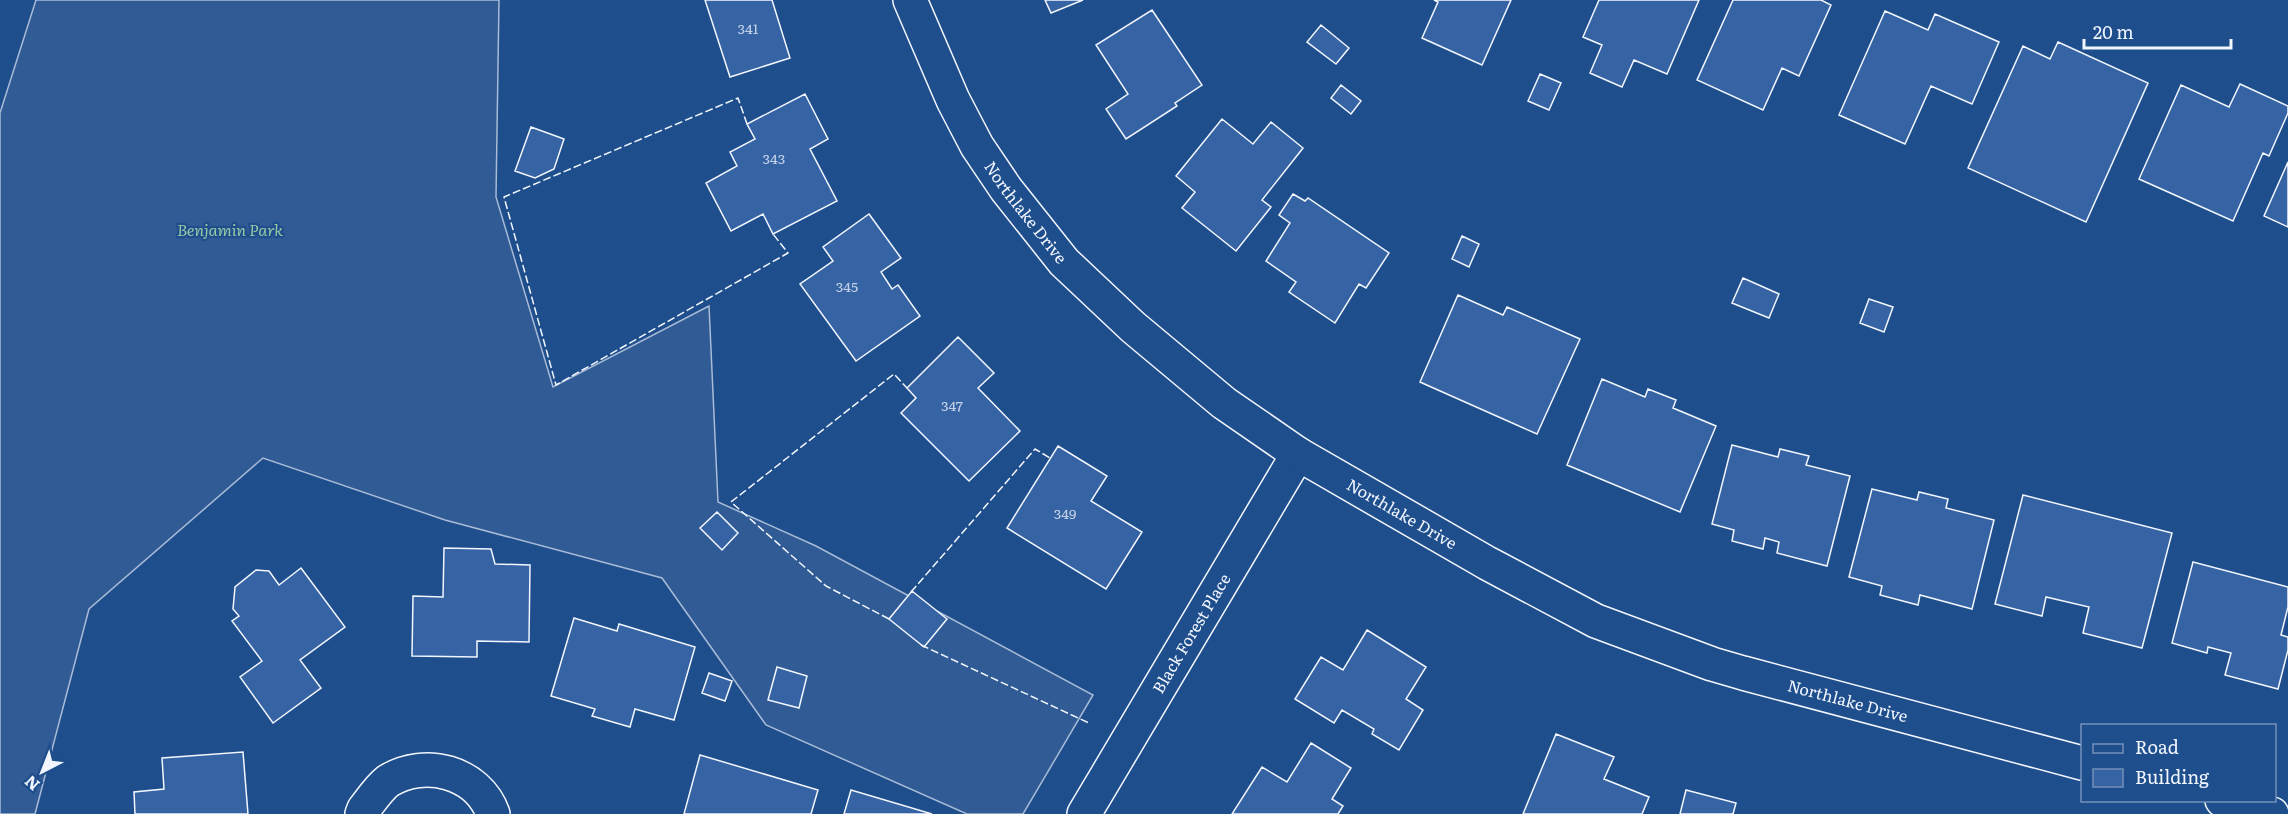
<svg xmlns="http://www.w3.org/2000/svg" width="2288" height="814" font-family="Literata,serif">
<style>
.built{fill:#305b95;stroke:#a8bbd7;stroke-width:1.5}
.building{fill:#3563a3;stroke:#f2f6ff;stroke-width:1.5}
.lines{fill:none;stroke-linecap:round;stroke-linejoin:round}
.minor-casing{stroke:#f2f6ff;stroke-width:36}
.tertiary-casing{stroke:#f2f6ff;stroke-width:36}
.minor{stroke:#1f4e8c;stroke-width:33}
.tertiary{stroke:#1f4e8c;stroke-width:33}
.fence{stroke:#f2f6ff;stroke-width:1.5;stroke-dasharray:8 3;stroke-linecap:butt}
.labels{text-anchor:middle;stroke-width:4.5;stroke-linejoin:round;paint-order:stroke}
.number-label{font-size:14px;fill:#c3d1e8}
.street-label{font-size:16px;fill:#f2f6ff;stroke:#1f4e8c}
.park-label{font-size:16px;font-style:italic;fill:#97c8a6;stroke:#1f4e8c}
</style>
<rect width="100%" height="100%" fill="#1f4e8c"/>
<!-- built -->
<path class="built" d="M36,0H499L496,197L553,387L709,306L718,502L816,546L1093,695L1023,814H967L766,725L662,578L445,520L263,458L89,609L35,814H0V113Z"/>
<!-- building -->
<path class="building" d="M705,0H772L790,58L730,77Z
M1045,0H1083L1051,13Z
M1434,0H1511L1482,65L1422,38L1438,2Z
M1599,0H1699L1667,74L1634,60L1622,87L1590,73L1602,45L1583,37Z
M1733,0H1821L1831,5L1799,76L1782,68L1763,110L1697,80Z
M1152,10L1202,85L1175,103L1177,106L1126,139L1106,109L1128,94L1096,45Z
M1885,11L1928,30L1935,14L1999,42L1972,104L1931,86L1905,144L1839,115Z
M1321,25L1349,48L1336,64L1307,42Z
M2058,42L2148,83L2086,222L1968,168L2023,46L2050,59Z
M1540,74L1561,83L1549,110L1528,101Z
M2240,84L2288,106V113L2269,156L2263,153L2233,221L2139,179L2181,85L2229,107Z
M1341,85L1361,101L1351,114L1331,98Z
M805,94L828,139L810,149L837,201L773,234L763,214L731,231L706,183L737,166L730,152L755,139L747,124Z
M1222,119L1253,144L1271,122L1303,148L1262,200L1271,207L1236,251L1182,208L1195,192L1176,176Z
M531,127L564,139L554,169L535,178L515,171Z
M2288,162V227L2264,216Z
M1293,194L1305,201L1308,198L1389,253L1366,288L1359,284L1335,323L1289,292L1296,282L1266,261L1290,223L1279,215Z
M869,214L901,258L881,272L892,289L898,285L920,316L856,361L800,284L833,261L823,247Z
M1462,236L1479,244L1469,267L1452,259Z
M1743,278L1779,294L1769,318L1732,303Z
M1458,295L1503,315L1507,307L1580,339L1537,434L1420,382Z
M1869,299L1893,307L1884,332L1860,323Z
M958,337L994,373L978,388L1020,431L969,481L901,413L916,398L907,388Z
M1602,379L1645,397L1648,389L1676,400L1673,408L1716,426L1680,512L1567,465Z
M1732,445L1778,457L1780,449L1809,456L1806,465L1850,476L1827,566L1777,553L1779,542L1765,538L1763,549L1732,541L1734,530L1712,524Z
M1058,446L1107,476L1091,501L1142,532L1106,589L1007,528Z
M1872,489L1917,500L1919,492L1948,499L1946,508L1994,520L1972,609L1920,595L1918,605L1880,595L1882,586L1849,577Z
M2023,495L2172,533L2142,648L2083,633L2089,607L2046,597L2042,616L1995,604Z
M717,512L738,533L722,550L700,528Z
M444,548L491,549L495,564L530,565L529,642L477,641V657L412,656L413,596L443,597Z
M2193,562L2288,587V607L2281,635L2288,637V650L2278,689L2225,675L2231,653L2208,647L2207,653L2172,643Z
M301,568L345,627L300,660L321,688L273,723L240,677L262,661L232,621L239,616L233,609L235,587L256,570L269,571L279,585Z
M912,591L947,619L924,647L889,619Z
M574,618L617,631L619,624L695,647L674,720L635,709L630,727L592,716L595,709L551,696Z
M1367,630L1426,667L1406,699L1423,710L1399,750L1372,734L1374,729L1342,710L1334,723L1295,699L1321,657L1343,670Z
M777,667L807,676L799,708L768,700Z
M709,673L732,681L725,701L702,693Z
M1556,734L1614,757L1604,779L1649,797L1642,814H1523Z
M1311,743L1351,768L1332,799L1343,806L1338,814H1232L1262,767L1287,782Z
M243,752L248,814H135L134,792L164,789L162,758Z
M700,755L818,790L811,814H684Z
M851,790L932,814H844Z
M1686,790L1736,803L1733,814H1680Z"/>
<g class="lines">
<!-- minor casing -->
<g class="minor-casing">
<g id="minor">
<path d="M362,814L364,809C371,800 379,788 388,781C425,758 478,772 493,814"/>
<path id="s1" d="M1084,814L1298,454"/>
</g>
</g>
<!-- tertiary casing -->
<g class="tertiary-casing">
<g id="tertiary">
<path id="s2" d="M910,0L953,100L977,146L1006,189L1064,262L1133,327L1224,403L1298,454L1331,473L1487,563L1596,621L1712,664L1743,673L2082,763"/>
<path d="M2222,800L2272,814"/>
</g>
</g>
<!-- minor -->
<use href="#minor" class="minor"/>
<!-- tertiary -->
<use href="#tertiary" class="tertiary"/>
<!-- fence -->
<path class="fence" d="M747,124L738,98L504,197L556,385L788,253L773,234
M911,592L1035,449L1050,458
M889,619L826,586L731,502L894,374L907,388
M921,645L1089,723"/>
</g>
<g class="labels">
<!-- number labels -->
<g class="number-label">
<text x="748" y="34">341</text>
<text x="774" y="164">343</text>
<text x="847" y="292">345</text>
<text x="952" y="411">347</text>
<text x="1065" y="519">349</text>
</g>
<!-- street labels -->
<g class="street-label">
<text dy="6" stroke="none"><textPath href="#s2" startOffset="243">Northlake Drive</textPath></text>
<text dy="6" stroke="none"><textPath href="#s2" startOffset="729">Northlake Drive</textPath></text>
<text dy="6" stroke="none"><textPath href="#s1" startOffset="210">Black Forest Place</textPath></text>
<text dy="6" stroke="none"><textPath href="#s2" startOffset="1215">Northlake Drive</textPath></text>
</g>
<!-- park labels -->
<g class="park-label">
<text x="230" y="236">Benjamin Park</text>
</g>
</g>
<!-- legend -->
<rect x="2081" y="724" width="195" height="78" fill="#1f4e8c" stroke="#7391ba" stroke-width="1.5"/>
<rect x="2093" y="744" width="30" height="9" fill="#1f4e8c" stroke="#7391ba" stroke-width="1.5"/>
<text x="2135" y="754" font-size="18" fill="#f2f6ff">Road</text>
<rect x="2093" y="769" width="30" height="18" fill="#3563a3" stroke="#7391ba" stroke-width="1.5"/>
<text x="2135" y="784" font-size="18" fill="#f2f6ff">Building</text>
<!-- north arrow -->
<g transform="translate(42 772) rotate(222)" stroke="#1f4e8c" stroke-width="4.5" paint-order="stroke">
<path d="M0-4.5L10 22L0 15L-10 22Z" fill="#f2f6ff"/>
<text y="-9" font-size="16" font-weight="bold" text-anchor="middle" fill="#f2f6ff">N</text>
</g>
<!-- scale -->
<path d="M2084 39v9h147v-9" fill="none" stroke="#f2f6ff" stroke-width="3"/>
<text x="2093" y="39" font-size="18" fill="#f2f6ff" stroke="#1f4e8c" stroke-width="4.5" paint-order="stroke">20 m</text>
</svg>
